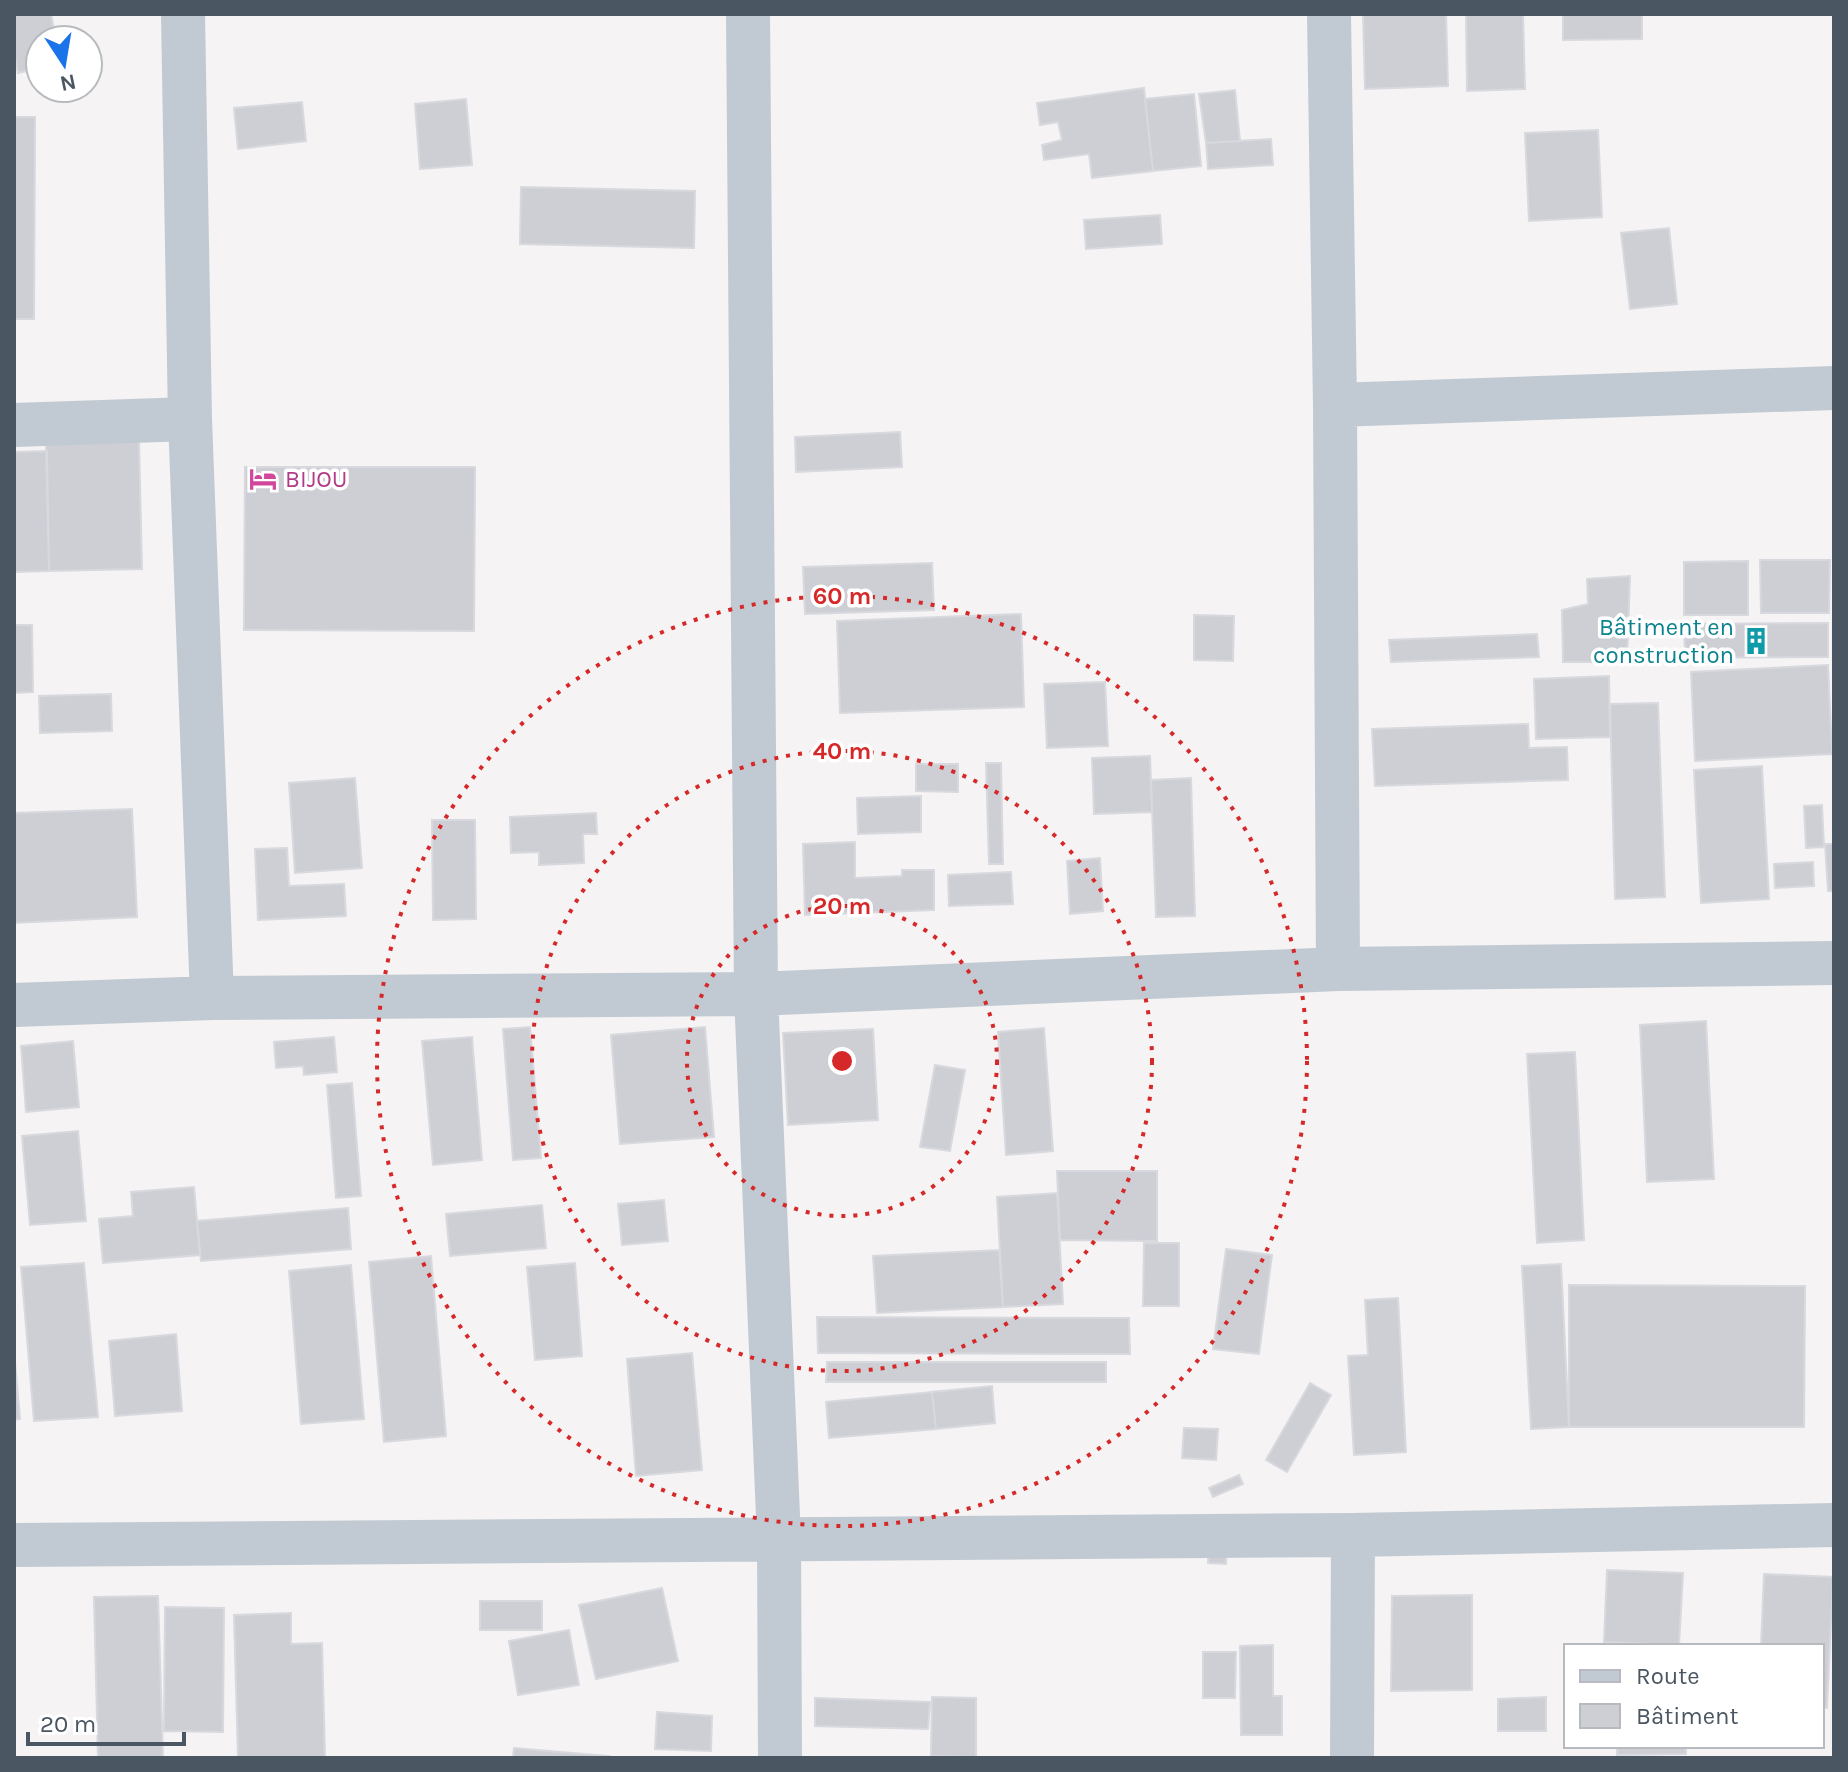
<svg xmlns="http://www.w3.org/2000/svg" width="1848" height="1772" font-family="Karla,sans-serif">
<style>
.building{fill:#cdcfd5;stroke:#d7d9de;stroke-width:2}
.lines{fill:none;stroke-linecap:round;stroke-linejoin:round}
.minor{stroke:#c1cad2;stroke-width:44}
.ring{fill:none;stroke:#d62828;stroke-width:4;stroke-dasharray:4 8}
.labels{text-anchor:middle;stroke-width:7;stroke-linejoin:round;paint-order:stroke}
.hotel-label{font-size:24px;fill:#b23c85;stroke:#fff;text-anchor:start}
.culture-label{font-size:24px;fill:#0d838f;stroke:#fff;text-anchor:end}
.centre{fill:#d62828;stroke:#fff;stroke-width:4}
.ring-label{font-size:24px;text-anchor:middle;font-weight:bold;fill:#d62828;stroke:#fff;stroke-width:7;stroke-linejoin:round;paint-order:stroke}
</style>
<rect width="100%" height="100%" fill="#f5f3f3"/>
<!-- building -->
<path class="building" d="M14,14H51L56,40H40V68L18,73L14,52Z
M1363,14H1446L1448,86L1365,89Z
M1466,14H1523L1525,89L1467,91Z
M1563,14H1642V39L1563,40Z
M1144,88L1153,171L1092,178L1089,154L1044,160L1042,145L1062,140L1058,122L1040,125L1037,103Z
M1235,90L1240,141L1206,143L1199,94Z
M1194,94L1201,166L1153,171L1145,99Z
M466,99L472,165L420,169L415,104Z
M302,102L306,141L238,149L234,108Z
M14,117H35L34,319H14Z
M1598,130L1602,217L1529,221L1525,133Z
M1271,139L1273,165L1208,169L1206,143Z
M521,187L695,191L694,248L520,244Z
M1160,215L1162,244L1086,249L1084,220Z
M1669,228L1677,304L1630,309L1621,233Z
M900,432L902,467L796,472L795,437Z
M139,441L142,569L49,571L46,444Z
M47,451L49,571L14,572V452Z
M245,467H475L474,631L244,630Z
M1760,560H1830L1829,613H1761Z
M1748,561V615H1684V562Z
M932,563L934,610L805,614L803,567Z
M1630,576L1627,662H1563L1562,610L1588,604L1587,579Z
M1021,614L1024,707L840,713L837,621Z
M1194,615L1234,616L1233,661L1194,660Z
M1828,623V657L1685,658L1684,624Z
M14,625H32L33,692L14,693Z
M1537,634L1539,657L1391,662L1389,640Z
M1828,665L1832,754L1695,761L1691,672Z
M1609,676L1610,737L1536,739L1534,679Z
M1105,682L1108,746L1047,748L1044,684Z
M111,694L112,731L40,733L39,696Z
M1658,703L1665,897L1615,899L1610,704Z
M1528,724L1529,748L1567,747L1568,780L1375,786L1372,729Z
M1150,756L1152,812L1094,814L1092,758Z
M986,763H1001L1003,864H989Z
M916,764H958V792L916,791Z
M1762,766L1769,899L1701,903L1694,770Z
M355,778L362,868L295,873L289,783Z
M1191,778L1195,916L1156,917L1151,780Z
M921,796V832L858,834L857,798Z
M1822,805L1824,847L1806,848L1804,806Z
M132,809L137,917L14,923V813Z
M596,813L597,834H583L584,863L539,865V852L511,853L510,817Z
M432,820H475L476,919L433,920Z
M855,842V878L902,876V870H934V910L805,915L803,844Z
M1825,844H1834V891H1828Z
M287,848L289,886L344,884L346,916L258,920L255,849Z
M1100,858L1103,911L1070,914L1067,861Z
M1813,862L1814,886L1775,888L1774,864Z
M1011,872L1013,904L949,906L948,875Z
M1706,1021L1714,1179L1647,1182L1640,1025Z
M530,1027L541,1158L513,1160L503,1029Z
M705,1027L714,1137L620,1144L611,1035Z
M1044,1028L1053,1151L1006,1155L998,1032Z
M873,1029L878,1120L788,1125L783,1033Z
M334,1037L337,1072L304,1075L303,1066L276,1068L274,1042Z
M472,1037L482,1160L433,1165L422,1041Z
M73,1041L79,1107L26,1112L21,1046Z
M1575,1052L1584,1240L1537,1243L1527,1054Z
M935,1065L965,1070L950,1151L920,1147Z
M352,1083L361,1196L336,1198L327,1085Z
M78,1131L86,1221L30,1225L22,1136Z
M1057,1171H1157V1241L1060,1240Z
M194,1187L200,1255L103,1263L99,1219L133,1216L131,1192Z
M1057,1193L1063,1304L1003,1307L997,1197Z
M664,1200L668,1241L622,1245L618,1204Z
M542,1205L546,1248L450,1256L446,1214Z
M348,1208L351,1249L201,1261L197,1221Z
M1144,1243H1179V1306H1143Z
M1226,1249L1272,1255L1259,1354L1213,1349Z
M999,1250L1003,1307L877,1313L873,1256Z
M431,1256L446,1436L384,1442L369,1262Z
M84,1263L98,1417L34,1421L21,1267Z
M575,1263L582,1356L535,1360L527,1267Z
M1561,1264L1569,1427L1531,1429L1522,1266Z
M351,1265L364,1419L301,1424L289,1271Z
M1569,1285L1805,1286L1804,1427H1569Z
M1398,1298L1406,1452L1354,1455L1348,1356L1368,1355L1365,1300Z
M817,1317L1129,1318L1130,1354L818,1353Z
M176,1334L182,1411L115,1416L109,1341Z
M14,1351L20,1419L14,1420Z
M692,1353L702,1470L636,1476L627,1359Z
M827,1362H1106V1382H826Z
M1310,1383L1331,1395L1287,1472L1266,1460Z
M992,1386L995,1423L936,1429L932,1392Z
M932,1392L936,1429L829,1438L826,1402Z
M1184,1428L1218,1429L1216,1460L1182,1458Z
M1239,1475L1243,1484L1213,1497L1209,1488Z
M1209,1542H1227L1226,1564L1208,1563Z
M1607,1570L1683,1573L1679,1645L1604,1642Z
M1764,1574L1833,1577L1827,1708L1822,1707V1646H1761Z
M662,1588L678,1661L596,1679L579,1605Z
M1472,1595V1690L1391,1691L1392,1596Z
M158,1596L163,1758H98L94,1597Z
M480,1601H542V1630H480Z
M165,1607L224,1608L223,1732L164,1731Z
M291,1613V1644L322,1643L325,1758H238L234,1615Z
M569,1630L579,1685L518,1695L509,1641Z
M1273,1645V1696H1282V1735H1241L1240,1646Z
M1203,1652H1236L1235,1698H1203Z
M932,1697L976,1698V1757L931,1756Z
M1546,1697V1731H1498V1699Z
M815,1698L930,1702L928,1729L815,1726Z
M657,1712L712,1716L711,1751L655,1749Z
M1617,1746H1686V1754L1617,1755Z
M514,1748L609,1756L608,1758H513Z"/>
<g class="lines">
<!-- minor -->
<path class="minor" d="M183,14L190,419L212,998
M748,14L756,994L779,1540L780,1758
M1329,14L1335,405L1338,969
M1335,405L1834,388
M14,425L190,419
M14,1005L212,998L756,994L1338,969L1834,963
M14,1545L1353,1535L1834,1525
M1352,1758L1353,1535"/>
</g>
<!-- distance rings -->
<g class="ring">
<circle cx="842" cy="1061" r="155"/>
<circle cx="842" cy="1061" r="310"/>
<circle cx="842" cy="1061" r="465"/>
</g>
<!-- icons -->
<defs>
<g id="hotel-bare" transform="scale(2.16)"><path d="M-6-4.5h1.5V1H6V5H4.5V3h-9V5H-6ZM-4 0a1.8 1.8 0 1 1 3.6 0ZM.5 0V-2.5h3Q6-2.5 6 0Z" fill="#d1479c" stroke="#fff" stroke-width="2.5" paint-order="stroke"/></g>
<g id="building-bare" transform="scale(2.16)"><path d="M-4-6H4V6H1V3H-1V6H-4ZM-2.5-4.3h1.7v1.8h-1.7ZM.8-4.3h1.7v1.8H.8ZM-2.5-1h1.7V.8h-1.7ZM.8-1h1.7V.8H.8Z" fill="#0f9aa8" stroke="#fff" stroke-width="2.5" paint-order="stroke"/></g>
</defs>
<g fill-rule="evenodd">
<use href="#hotel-bare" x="263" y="479"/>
<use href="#building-bare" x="1756" y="641"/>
</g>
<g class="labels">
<!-- hotel labels -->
<g class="hotel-label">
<text x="285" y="487">BIJOU</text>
</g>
<!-- culture labels -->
<g class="culture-label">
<text x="1734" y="635">Bâtiment en<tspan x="1734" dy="28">construction</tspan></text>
</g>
</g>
<circle cx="842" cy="1061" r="12" class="centre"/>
<g class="ring-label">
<text x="842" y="604">60 m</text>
<text x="842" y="759">40 m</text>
<text x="842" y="914">20 m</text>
</g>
<!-- border -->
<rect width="1848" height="1772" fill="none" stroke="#4a5661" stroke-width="32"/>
<!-- legend -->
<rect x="1564" y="1644" width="260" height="104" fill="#ffffff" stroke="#b7bbc0" stroke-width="2"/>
<rect x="1580" y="1670" width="40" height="12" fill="#c1cad2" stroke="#b7bbc0" stroke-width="2"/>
<text x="1636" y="1684" font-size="24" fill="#4a5661">Route</text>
<rect x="1580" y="1704" width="40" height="24" fill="#cdcfd5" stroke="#b7bbc0" stroke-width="2"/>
<text x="1636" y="1724" font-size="24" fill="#4a5661">Bâtiment</text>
<!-- north arrow -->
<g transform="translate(64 64) rotate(168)"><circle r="38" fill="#ffffff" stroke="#b7bbc0" stroke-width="2"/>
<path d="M0-6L14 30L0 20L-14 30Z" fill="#1a73e8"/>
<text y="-12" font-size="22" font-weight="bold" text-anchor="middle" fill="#4a5661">N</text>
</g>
<!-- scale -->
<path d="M28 1732v12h156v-12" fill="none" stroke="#4a5661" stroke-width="4"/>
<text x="40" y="1732" font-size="24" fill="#4a5661" stroke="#ffffff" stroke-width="6" paint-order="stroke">20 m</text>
</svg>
